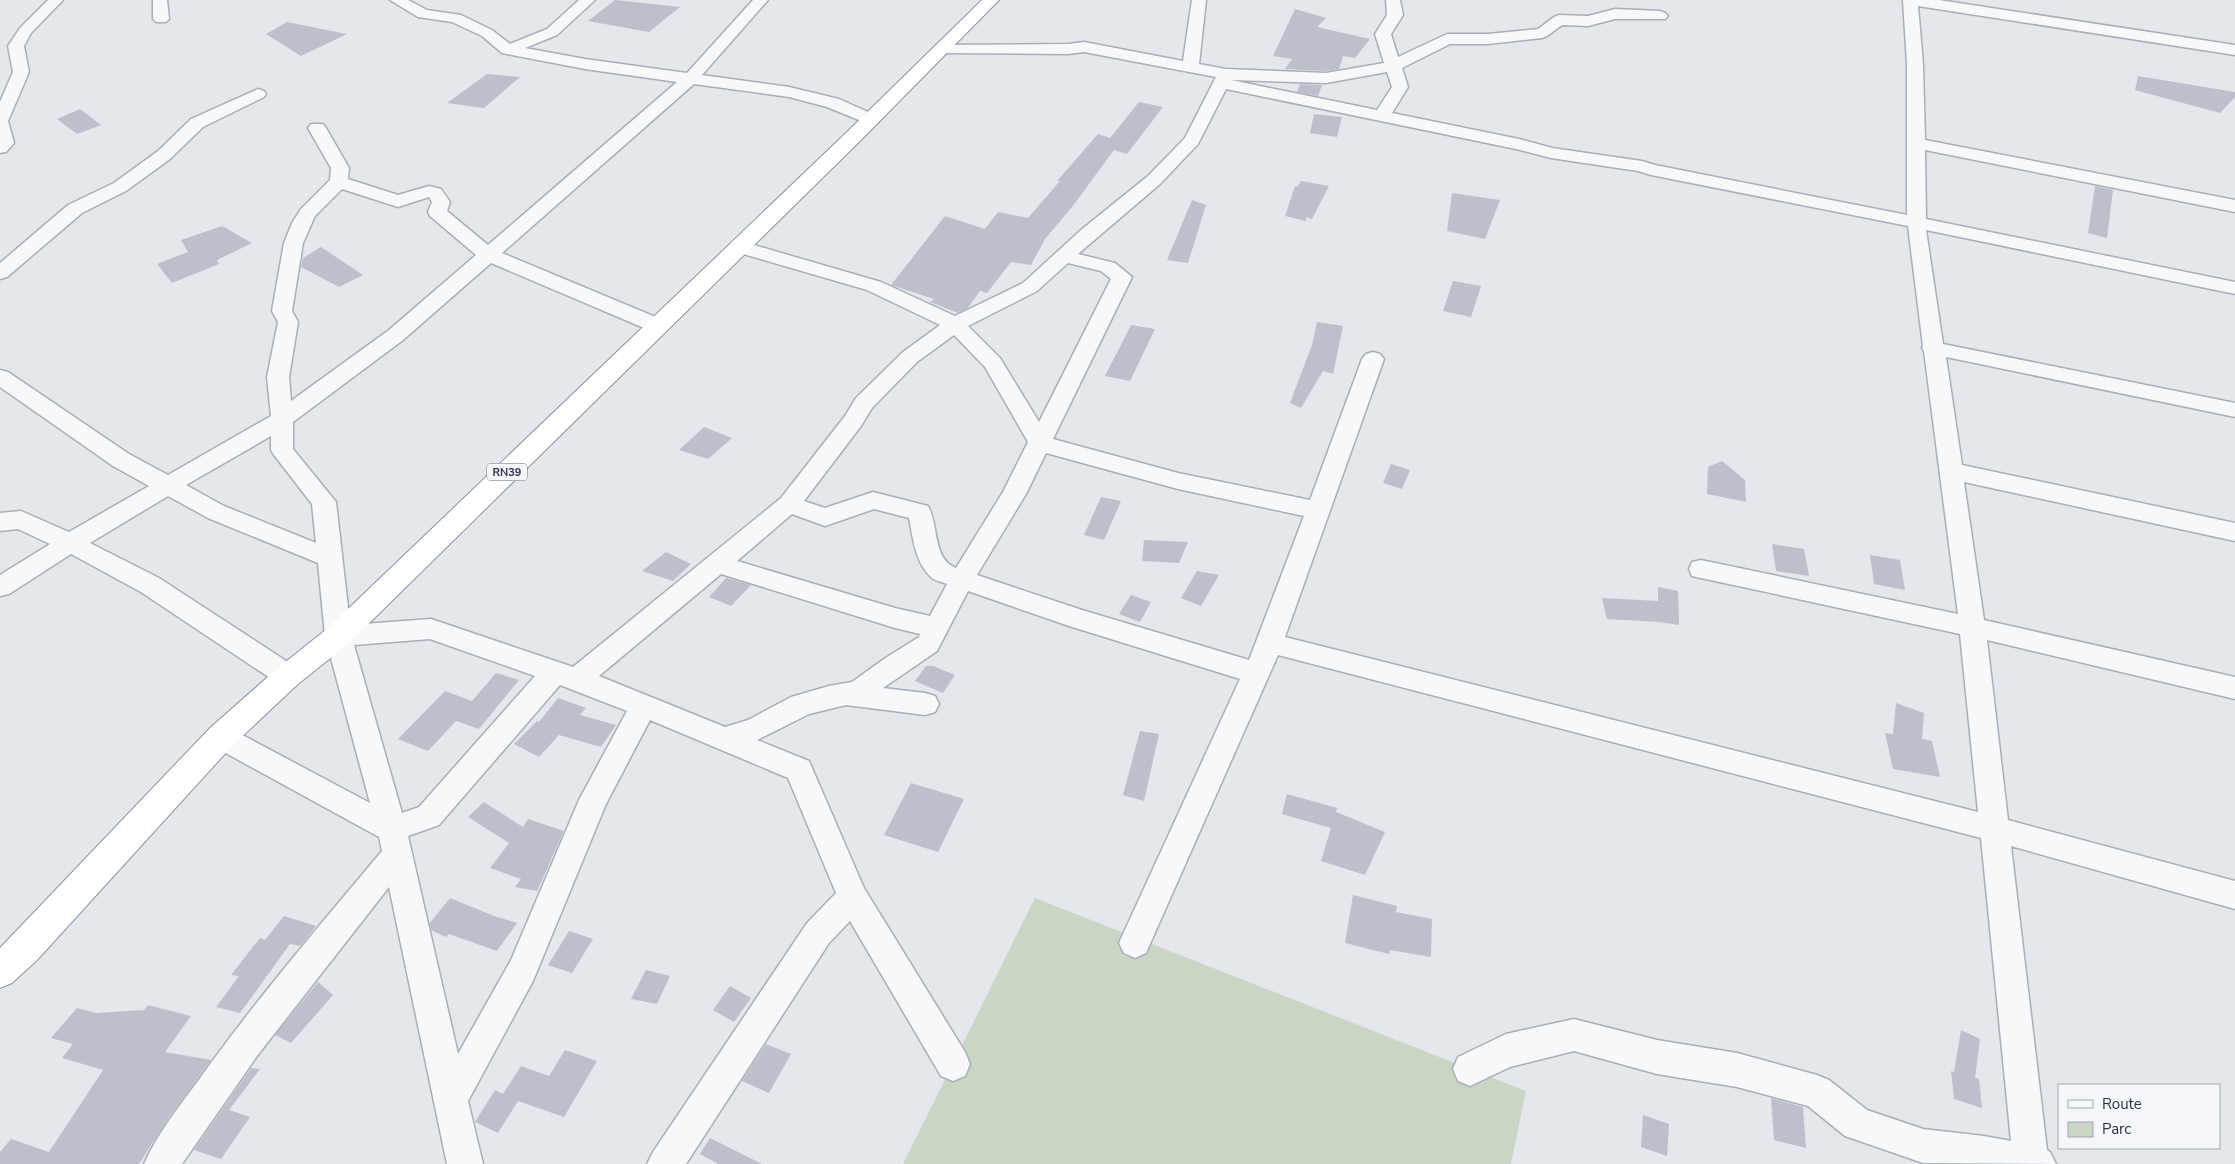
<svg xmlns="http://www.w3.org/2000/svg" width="2235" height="1164" font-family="'Nunito Sans',sans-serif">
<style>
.green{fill:#c9d6c5}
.building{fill:#bbc0ca}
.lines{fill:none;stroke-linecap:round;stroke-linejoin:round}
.minor-casing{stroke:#a9aeb7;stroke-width:3}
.trunk-casing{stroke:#8b94a3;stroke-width:2}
.minor{fill:#f7f8fa;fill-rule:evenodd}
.trunk{fill:#fff;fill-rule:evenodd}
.labels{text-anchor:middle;stroke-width:4.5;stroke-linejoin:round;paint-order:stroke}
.shield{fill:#f4f6f9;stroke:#676e7b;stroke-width:1}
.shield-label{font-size:11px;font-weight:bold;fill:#2b3445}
</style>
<rect width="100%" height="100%" fill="#e4e7ec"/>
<!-- green -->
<path class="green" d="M1035,898L1526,1091L1511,1164H903Z"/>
<!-- building -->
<path class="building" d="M615,0L680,7L649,32L588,21Z
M1295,9L1326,18L1317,27L1370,39L1355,58L1343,56L1339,69L1326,71L1285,69L1292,59L1273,56Z
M287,22L347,34L301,56L266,34Z
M487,74L520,77L484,108L447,103Z
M2138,76L2235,92V97L2220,113L2135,90Z
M1300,84L1322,85L1318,96L1297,92Z
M1139,102L1163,107L1127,154L1114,150L1072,207L1045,239L1031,265L1011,262L987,293L980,291L968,308L958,313L930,302L934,299L891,285L945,216L985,229L998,212L1028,218L1060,181H1057L1098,134L1110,138Z
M80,109L101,125L77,134L57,119Z
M1314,114L1342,117L1337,137L1310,133Z
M1301,181L1329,186L1312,219L1306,217V221L1285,216L1295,186L1297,187Z
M2095,186L2113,190L2107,238L2088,233Z
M1452,193L1500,200L1485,239L1447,231Z
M1192,200L1206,205L1188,263L1167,260Z
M222,226L252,243L217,260L219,264L172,283L157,264L188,252L181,240Z
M321,247L363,275L339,287L301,267L303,258Z
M1453,281L1481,286L1471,317L1443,311Z
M1317,322L1343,326L1333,374L1323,371L1301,408L1290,403L1312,345Z
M1131,325L1155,329L1130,381L1105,376Z
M704,427L732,438L708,459L679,450Z
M1722,461L1745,480L1746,502L1707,494L1708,467Z
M1391,464L1410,470L1402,489L1383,483Z
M1101,497L1121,501L1104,540L1084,535Z
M1144,540L1188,542L1179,563L1142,561Z
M1772,544L1804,549L1809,576L1776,571Z
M666,552L691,564L673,581L642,571Z
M1870,555L1900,560L1905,590L1874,584Z
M1197,571L1219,575L1201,606L1181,598Z
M726,578L751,585L731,606L709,597Z
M1658,587L1678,591L1679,625L1659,622L1607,619L1602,598L1658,601Z
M1131,595L1151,602L1140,622L1119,614Z
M926,666H933L955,675L943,693L915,681Z
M496,673L519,680L479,729L456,721L428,751L398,739L445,691L472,701Z
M558,698L586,708L580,715L616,725L601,747L559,735L539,757L514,744L537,721L539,722Z
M1896,703L1924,713L1922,739L1932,741L1940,777L1893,769L1885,733L1893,734Z
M1140,731L1159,734L1144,801L1123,795Z
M911,783L964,799L938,852L884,835Z
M1287,794L1337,808L1336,812L1385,832L1365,875L1321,861L1331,828L1282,814Z
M484,802L523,827L528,819L564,831L537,891L515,887L521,879L490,868L509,843L468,817Z
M1353,895L1397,906L1396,912L1432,919L1431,957L1390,950L1389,954L1345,943Z
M450,898L494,916L517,923L497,951L449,934L446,937L431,930L430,923Z
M284,916L316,926L300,946L290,944L240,1013L216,1007L239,976L231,975L260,938L265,940Z
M569,931L593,939L572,973L548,965Z
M646,970L670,976L657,1004L631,999Z
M318,982L333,995L291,1043L275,1035Z
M730,986L751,998L734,1022L713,1010Z
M148,1005L191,1016L165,1052L211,1060L167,1120L139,1164H0V1152L11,1139L49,1152L103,1070L62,1058L73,1044L51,1038L77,1008L96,1013L144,1010Z
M1961,1030L1980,1039L1975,1078L1979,1079L1982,1108L1954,1099L1951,1071L1954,1072Z
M766,1044L791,1054L769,1093L742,1081Z
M565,1050L597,1061L564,1117L518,1101L498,1133L475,1122L495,1090L503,1094L521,1066L549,1076Z
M251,1068L260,1069L229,1110L250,1117L221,1159L194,1150Z
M1771,1098L1803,1107L1806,1148L1774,1140Z
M1643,1115L1669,1124L1667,1156L1641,1147Z
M710,1138L762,1164H718L700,1154Z"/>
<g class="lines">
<!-- minor casing -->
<g class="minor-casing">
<path id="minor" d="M48,0H63L31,33L24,46L29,72L8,121L14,143L6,152L0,153V102L13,72L8,46L20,28Z
M153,0H167L169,19L166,22H156L153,19Z
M390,0H408L427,10L461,15L492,30L510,44L547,29L579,0H595L557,35L525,48L585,59L687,73L753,0H768L702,75L789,87L839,99L877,116L879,120L877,124L871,125L827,107L789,97L694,84L502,253L665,321L668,326L665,331L658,332L651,331L491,263L403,340L293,422V449L336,502L350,625L431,619L573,667L781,498L845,416L856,398L903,352L940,325L867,290L733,251L730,247L733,243L740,241L747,243L881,282L955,316L1023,283L1081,230L1148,176L1185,138L1216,77L1084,52L1068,54L942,53L936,51L934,48L936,45L1068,44L1084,42L1183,61L1192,0H1206L1199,64L1226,69L1326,73L1384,63L1375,34L1387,15L1386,0H1400L1403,15L1391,34L1398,57L1447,34H1488L1538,29L1554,17L1559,15L1588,16L1615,9L1660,11L1665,13L1668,16L1665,19H1615L1588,26L1562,25L1547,36L1542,38L1488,44H1450L1402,68L1408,87L1392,113L1519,139L1552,148L1642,161L1655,165L1907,215V64L1903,0H1939L2235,45V55L1918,6L1923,64L1925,140L2235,200V212L1925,150L1926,219L2235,282V294L1926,230L1943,344L2235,403V417L1946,357L1962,465L2235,523V541L1964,482L1984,620L2235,677V699L1987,640L2008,820L2235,881V909L2011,846L2047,1150L2050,1152L2056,1164L1923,1163L1845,1136L1808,1106L1737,1087L1657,1074L1574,1051L1510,1067L1470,1086L1458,1081L1453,1069L1458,1057L1506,1034L1574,1019L1657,1040L1737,1053L1817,1075L1829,1080L1867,1110L1923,1129L1984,1136L2011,1141L1981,838L1278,655L1146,953L1135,958L1124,953L1119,943L1240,679L1069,626L968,591L937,651L883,688L925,693L935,696L939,704L935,712L925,715L846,705L809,714L757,740L809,761L864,888L965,1052L970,1064L965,1076L953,1081L941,1076L850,921L829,943L686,1164H647L653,1152L807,923L836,893L788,778L650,720L606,804L533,981L468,1101L483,1164H447L389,887L257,1056L182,1164H144C157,1134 179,1107 198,1081C255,1001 319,926 382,851L379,837L211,745L207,737L211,729L221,725L231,729L370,803L325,636L318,563L208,518L168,496L90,543L159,578L297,668L301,676L297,684L288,687L279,684L141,592L71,554L9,594L0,596V575L50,544L18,529L0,531V513L21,511L69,532L149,486L113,466L0,387V370L8,372L129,454L168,475L271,416L267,377L278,322L272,311L284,243L292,223L301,209L330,180L331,168L308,128L311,124H323L326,128L349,168L348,179L398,195L429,186L441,189L450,202L447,211L488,245L677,82L585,69L502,53L482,36L452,22L418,17ZM1387,72L1392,87L1377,110L1231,80L1326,83ZM1226,89L1516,149L1551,158L1638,171L1651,175L1908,226L1923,346L1922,348L1924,351L1958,614L1701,560L1692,562L1689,569L1692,576L1701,578L1960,634L1978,812L1285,637L1384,359L1380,354L1373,352L1366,354L1362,359L1310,500L1178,473L1053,439L1132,277L1115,263L1078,254L1160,184L1198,144ZM342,189L398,207L429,197L432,202L428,212L430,216L476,255L389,330L291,401L289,377L298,322L292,311L303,243L315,216ZM1068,263L1101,271L1111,279L1039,422L1000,358L968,326L1037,291ZM954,335L985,367L1028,442L1003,492L956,568C932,559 939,524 928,506L873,492L825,508L804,501L861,426L872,408L917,362ZM271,436V450L274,455L312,504L316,543L224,506L186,485ZM1046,453L1178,489L1304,516L1249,660L1082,610L977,575L1026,494ZM874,509L909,518C913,538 915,563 932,578C935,581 943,582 947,584L930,616L895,608L737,561L792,514L825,526ZM721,574L895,628L920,634L919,637L884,659L852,682L829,686L791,697L748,720L725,727L599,676ZM430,639L535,676L419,807L402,813L354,645ZM560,685L627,711L579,800L511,960L458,1054L408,836L439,825Z
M258,89L264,91L266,94L264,97L203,127L170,159L126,191L82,213L7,277L0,279V263L68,205L114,183L158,151L191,119Z"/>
</g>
<!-- trunk casing -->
<g class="trunk-casing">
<path id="trunk" d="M982,0H999L861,140L348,644L298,684L232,746L38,959L12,983L0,988V948L210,728L278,668L328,628L847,132Z"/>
</g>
<!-- minor -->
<use href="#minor" class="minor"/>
<!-- trunk -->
<use href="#trunk" class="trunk"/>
</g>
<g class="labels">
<!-- shield labels -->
<rect class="shield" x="487" y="463.5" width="40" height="17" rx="4"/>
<g class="shield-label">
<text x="507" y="476">RN39</text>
</g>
</g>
<!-- legend -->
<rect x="2058" y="1084" width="162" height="65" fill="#f4f6f9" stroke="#a4a8b1"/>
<rect x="2068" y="1100" width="25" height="8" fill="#f7f8fa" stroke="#a4a8b1"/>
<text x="2102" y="1109" font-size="15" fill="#2b3445">Route</text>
<rect x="2068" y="1122" width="25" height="15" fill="#c9d6c5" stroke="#a4a8b1"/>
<text x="2102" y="1134" font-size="15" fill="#2b3445">Parc</text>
</svg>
